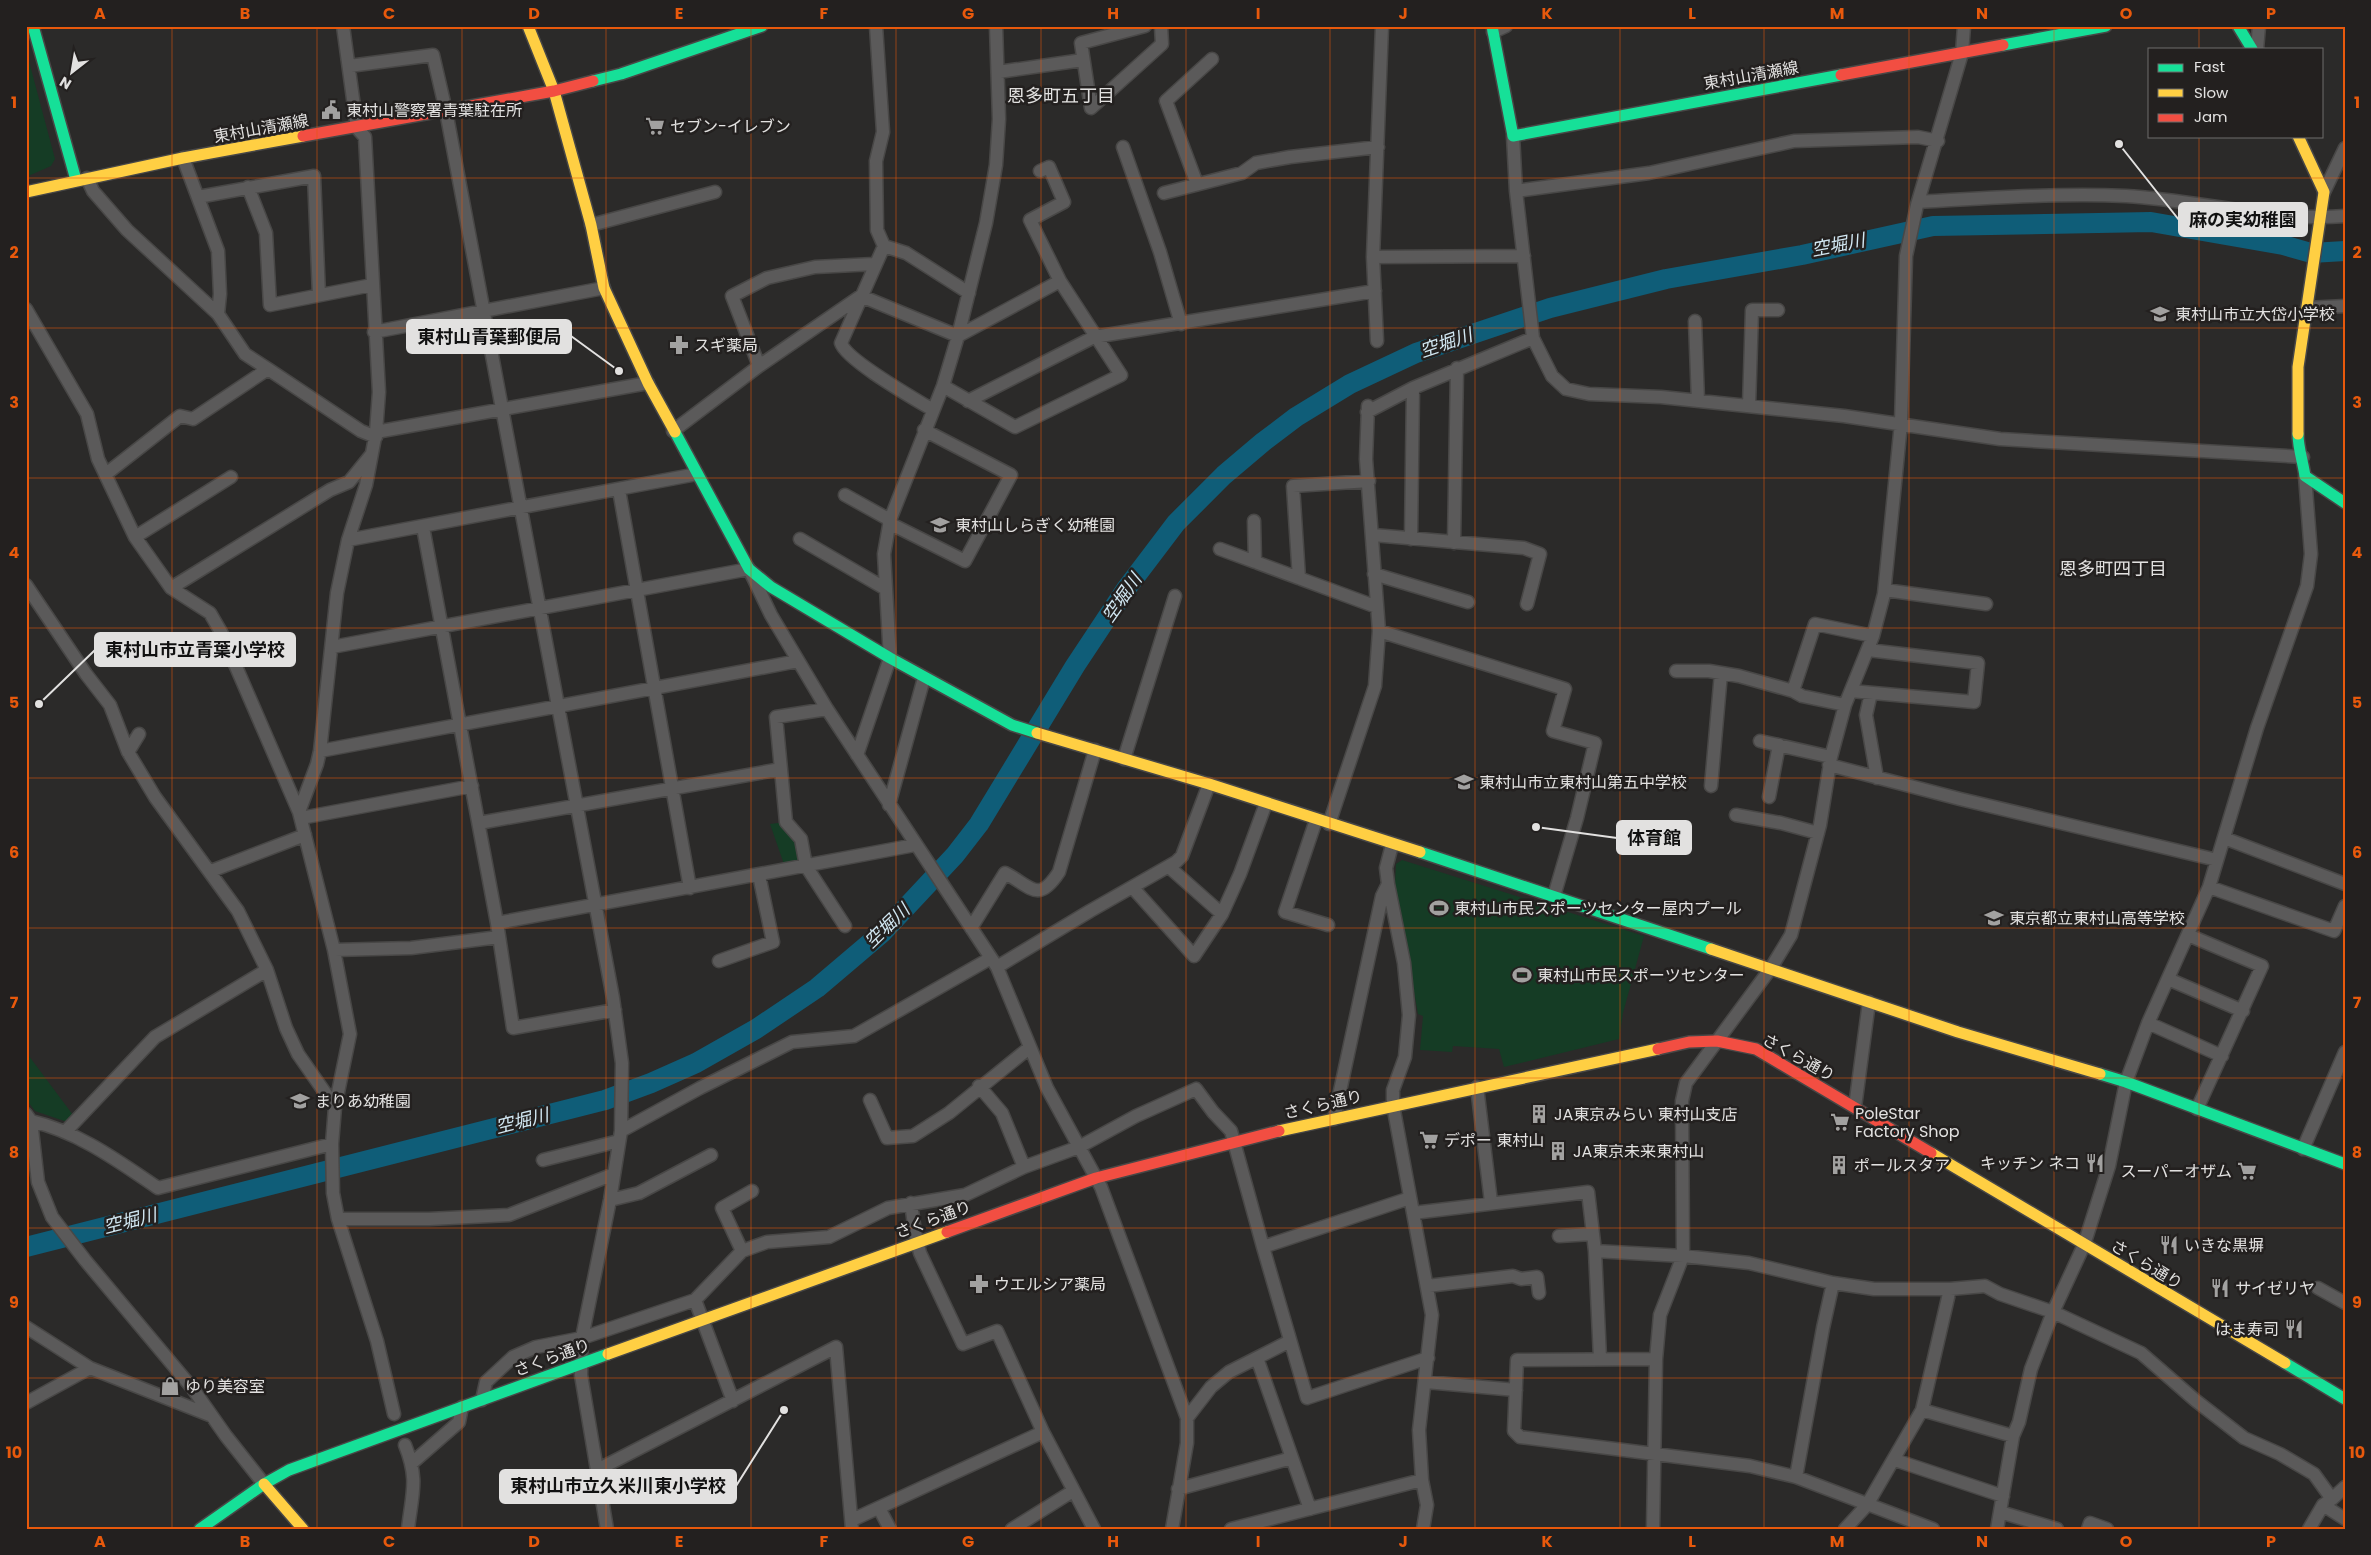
<svg xmlns="http://www.w3.org/2000/svg" width="2371" height="1555" font-family="Poppins,'Noto Sans JP',sans-serif">
<style>
.green{fill:#153c25}
.lines{fill:none;stroke-linecap:round;stroke-linejoin:round}
.river{stroke:#0f5d78;stroke-width:20}
.street-casing{stroke:#484746;stroke-width:15}
.fast-casing{stroke:#484746;stroke-width:14}
.slow-casing{stroke:#484746;stroke-width:14}
.jam-casing{stroke:#484746;stroke-width:14}
.street{stroke:#5b5a5a;stroke-width:12}
.fast{stroke:#16e098;stroke-width:11}
.slow{stroke:#ffcf43;stroke-width:11}
.jam{stroke:#f24e42;stroke-width:11}
.grid{fill:none;stroke:#e8590c;stroke-width:1;stroke-opacity:0.55}
.labels{text-anchor:middle;stroke-width:5;stroke-linejoin:round;paint-order:stroke}
.street-label{font-size:16px;fill:#e2e1e0;stroke:#23201f}
.poi-label{font-size:16px;fill:#e2e1e0;stroke:#23201f;text-anchor:start}
.neighbourhood-label{font-size:18px;fill:#e2e1e0;stroke:#23201f}
.water-label{font-size:18px;font-style:italic;fill:#d2e8f3;stroke:#23201f}
.leader{fill:none;stroke:#e2e1e0;stroke-width:2}
.callout-dot{fill:#e2e1e0;stroke:#23201f;stroke-width:2}
.callout{fill:#e2e1e0;stroke:#e2e1e0;stroke-width:2}
.callout-label{font-size:18px;text-anchor:middle;font-weight:bold;fill:#111}
.neatline{fill:none;stroke:#e8590c;stroke-width:2}
.grid-label{font-size:16px;text-anchor:middle;font-weight:bold;fill:#e8590c}
</style>
<rect width="100%" height="100%" fill="#2b2a29"/>
<!-- green -->
<path class="green" d="M26,50L55,159L51,166L26,177Z
M786,822L801,839L806,866L786,870L770,824Z
M1402,860L1644,936L1623,1013L1619,1039L1504,1067L1499,1049L1453,1046L1452,1052L1420,1050L1423,1016L1418,1014L1395,884L1396,864Z
M26,1052L73,1115L67,1122L35,1111L26,1099Z"/>
<g class="lines">
<!-- river -->
<path class="river" d="M26,1247L605,1100L651,1083L696,1063L756,1029L817,988L883,932L955,855L979,824L1075,666L1126,589L1176,523L1224,475L1263,442L1296,417L1350,384L1416,353L1550,308L1666,279L1802,255L1933,226L2151,222L2283,245L2311,253L2345,251"/>
<!-- street casing -->
<g class="street-casing">
<path id="street" d="M876,26L883,132L876,161L877,230L884,246L906,253L969,293
M1145,26L1081,43L1091,108L1162,44L1161,26
M1493,32L1506,26
M2257,49L2259,26
M349,66L433,55L446,111L613,998L622,1063L621,1131L610,1200L582,1338L581,1375L607,1529
M998,72L1083,60
M1513,136L1516,191L1533,338L1552,376L1566,389L1589,394L1661,397L1844,416L2000,439L2303,457
M1123,147L1160,252L1181,324
M183,158L218,251L220,294L218,314
M87,178L93,191L127,230L218,314L245,354L268,369L193,419L180,416L106,474
M1197,184L1166,101L1212,59
M248,187L266,233L270,305L372,285
M1516,191L1649,173L1794,141L1918,137L1938,141
M2324,192L2345,148
M1164,193L1242,173L1256,163L1290,157L1378,147
M198,197L314,176L319,295
M1918,202C1986,198 2059,193 2126,196C2200,200 2270,222 2345,216
M591,225L715,192
M884,246L841,343C846,360 915,399 933,410
M1373,257L1524,256
M2307,308L2345,306
M26,309L87,414L98,459L135,537L171,588L210,613L221,632L299,812L334,950L350,1034L335,1107L332,1144L333,1193L338,1219L377,1341L394,1414
M1695,321L1698,401
M374,332L604,288
M1377,341L1373,257L1382,26
M759,366L732,296L767,278L815,267L874,264
M268,369L361,431L376,437
M943,386L1015,427L1121,375L1060,281L1030,220L1064,202L1049,167L1040,171
M968,401L1094,337L1375,291
M1749,406L1752,310H1778
M1367,412L1413,388L1533,338
M673,431L759,366L861,296L958,336L1060,281
M376,432L648,383
M619,490L690,888
M845,495L890,520
M1254,521L1255,562
M889,523L965,561L1011,475L924,430
M423,527L497,923L513,1028L615,1010
M1373,535L1524,548L1540,554L1527,604
M135,537L231,477
M800,539L886,589
M1411,539L1413,388
M348,540L697,474
M1454,543L1457,368
M1220,549L1377,607
M1374,574L1468,602
M1299,578L1293,486L1369,481
M26,585L86,674L110,705L128,752L155,797L238,911L267,970L286,1028L298,1054L335,1107
M171,588L330,490L349,482L371,455
M1885,590L1986,604
M1379,631L1565,689L1553,731L1595,743L1577,818L1554,896
M332,647L749,569L771,615L827,709L997,967L1047,1088L1101,1187L1187,1418V1443L1172,1529
M1676,671H1709L1739,676L1793,691L1802,696L1845,705
M1793,691L1815,624L1873,636
M1851,691L1974,702L1978,663L1868,650
M1871,693L1866,715L1877,778
M827,709L776,717L786,822L801,839L806,866L845,926
M1760,741L1831,757
M320,751L798,661
M128,752L139,734
M857,755L890,658L884,554L890,520L943,386L958,336L986,223L996,165L999,119L996,26
M1124,759L1175,596
M1829,765L1960,799L2217,860
M1711,786L1721,673
M1769,797L1779,745
M889,805L924,678
M299,812L317,764L320,751L337,593L348,540L366,485L376,432L379,392L365,137L357,128L343,26
M1736,815L1781,823L1818,833
M301,818L472,786
M1316,820L1285,912L1328,925
M479,823L781,769
M1329,824L1375,686L1379,631L1366,459L1368,406
M2224,838L2345,884
M1392,845L1386,868L1388,884L1404,963L1409,1015L1405,1057L1393,1090V1105L1432,1315L1419,1430L1422,1480L1427,1505L1423,1529
M1169,867L1222,914
M211,871L305,835
M2209,887L2334,931L2345,906
M1133,888L1194,956L1222,914L1240,874L1266,803
M497,923L915,845
M971,928L1005,873C1032,887 1038,904 1059,872L1095,750
M2188,935L2262,966L2197,1109
M334,950L411,948L499,937
M719,961L773,942L759,875
M997,967L1090,911L1176,862L1182,856L1209,784
M2168,979L2243,1011
M2148,1023L2222,1056
M979,1086L1002,1113L1024,1167
M1477,1087L1491,1202
M870,1100L887,1138L913,1136L949,1113L1029,1048
M1855,1107L1869,1002
M26,1114L31,1121L38,1182L52,1217L85,1260L193,1389L226,1436L264,1484
M1334,1119L1382,896L1388,884
M31,1121C79,1132 118,1161 158,1188L332,1144
M66,1131L155,1037L267,970
M621,1131L700,1088L792,1042L854,1036L991,958
M2303,1149L2345,1052
M543,1160L619,1141
M610,1200L639,1193L711,1155
M911,1203L915,1232L920,1253L963,1344L997,1331L1043,1432L1094,1529
M1413,1213L1588,1192L1595,1251L1600,1358
M338,1219H429L509,1215L614,1174
M1559,1236L1592,1234
M1263,1247L1410,1198
M742,1251L722,1208L752,1191
M1595,1251L1683,1256L1749,1263L1833,1283L1874,1289H1950L1985,1286L2000,1294L2053,1312L2141,1353L2195,1400L2244,1438L2280,1454L2314,1474L2332,1499
M1427,1286L1513,1276L1521,1279L1537,1277L1539,1293
M2318,1288L2345,1303
M695,1300L733,1401
M26,1327L90,1368L212,1416
M1257,1358L1310,1509
M1656,1359L1517,1360L1514,1431L1520,1437L1750,1466L1796,1477L1933,1529
M1426,1382L1516,1390
M482,1400L486,1382L513,1357L536,1347L582,1338L695,1300L742,1251L767,1242L829,1237L888,1208L965,1195L1024,1167L1079,1147L1136,1116L1196,1089L1213,1112L1231,1131L1263,1247L1307,1398L1428,1358
M26,1403L90,1368
M1922,1410L2013,1436
M1187,1418L1211,1387L1229,1372L1290,1341
M405,1445C419,1480 412,1493 408,1529
M1895,1460L2003,1496
M412,1463L459,1422L462,1407
M597,1470L836,1347L852,1529
M1796,1477L1823,1328L1833,1283
M1178,1489L1292,1458
M2323,1505L2345,1519
M879,1508L890,1529
M2000,1512L2057,1529
M852,1520L1043,1432
M1012,1529L1073,1491
M1231,1529L1422,1480
M1653,1529L1656,1359L1660,1315L1683,1256L1682,1101L1686,1083L1771,968L1791,935L1820,825L1831,757L1845,705L1873,636L1884,594L1901,423L1906,256L1917,205L1962,53L1964,26
M1845,1529L1867,1505L1922,1410L1950,1289
M1997,1529L2013,1436L2019,1422L2031,1369L2053,1312L2084,1245L2109,1166L2126,1082L2148,1023L2209,887L2257,728L2307,586L2311,554L2305,476
M2088,1529L2090,1523L2107,1529
M2309,1529L2323,1505L2332,1499L2345,1487"/>
</g>
<!-- fast casing -->
<g class="fast-casing">
<path id="fast" d="M33,26L76,180
M1492,26L1513,136L1841,75
M2238,26L2252,49
M2003,45L2106,26
M593,81L621,74L762,26
M675,432L749,569L771,587L890,658L1012,725L1037,733
M2298,434C2298,448 2303,462 2305,476L2345,503
M1420,852L1711,949
M2100,1074L2126,1082L2345,1164
M2285,1363L2345,1399
M200,1529L264,1484L289,1470L608,1354"/>
</g>
<!-- slow casing -->
<g class="slow-casing">
<path id="slow" d="M528,26L554,91L591,225L604,288L648,383L675,432
M2298,136L2324,192L2298,367V434
M26,192L183,158L303,136
M1037,733L1209,784L1420,852
M1711,949L1958,1032L2100,1074
M1279,1131L1658,1049
M1931,1153L2285,1363
M608,1354L947,1232
M264,1484L303,1529"/>
</g>
<!-- jam casing -->
<g class="jam-casing">
<path id="jam" d="M1841,75L2003,45
M303,136L554,91L593,81
M1658,1049L1689,1042L1717,1041L1756,1049L1931,1153
M947,1232L1096,1178L1279,1131"/>
</g>
<!-- street -->
<use href="#street" class="street"/>
<!-- fast -->
<use href="#fast" class="fast"/>
<!-- slow -->
<use href="#slow" class="slow"/>
<!-- jam -->
<use href="#jam" class="jam"/>
</g>
<!-- grid -->
<path class="grid" d="M172,26V1529M317,26V1529M462,26V1529M606,26V1529M751,26V1529M896,26V1529M1041,26V1529M1186,26V1529M1330,26V1529M1475,26V1529M1620,26V1529M1764,26V1529M1909,26V1529M2054,26V1529M2199,26V49M2199,136V1529M26,178H2345M26,328H2345M26,478H2345M26,628H2345M26,778H2345M26,928H2345M26,1078H2345M26,1228H2345M26,1378H2345"/>
<!-- icons -->
<defs>
<g id="civic-bare" transform="scale(1.5)"><path d="M-.6-6.5H3V-4.5H.6V-3L4-1V1h2V6H-6V1h2V-1L-.6-3ZM-1.2 2.5V6h2.4V2.5Z" fill="#a2a1a0" stroke="#23201f" stroke-width="2.5" paint-order="stroke"/></g>
<g id="supermarket-bare" transform="scale(1.5)"><path d="M-6-5.5h2.5l.6 2H6L4.5 2H-2.5L-4.4-4H-6ZM-1.5 3.2a1.3 1.3 0 1 0 .1 0ZM3 3.2a1.3 1.3 0 1 0 .1 0Z" fill="#a2a1a0" stroke="#23201f" stroke-width="2.5" paint-order="stroke"/></g>
<g id="school-bare" transform="scale(1.5)"><path d="M0-5L7-2L0 1L-7-2ZM-4 1L0 2.5L4 1V4Q0 6-4 4Z" fill="#a2a1a0" stroke="#23201f" stroke-width="2.5" paint-order="stroke"/></g>
<g id="pharmacy-bare" transform="scale(1.5)"><path d="M-2-6h4v4h4v4h-4v4h-4v-4h-4v-4h4Z" fill="#a2a1a0" stroke="#23201f" stroke-width="2.5" paint-order="stroke"/></g>
<g id="stadium-bare" transform="scale(1.5)"><path d="M0-5a6.5 5 0 1 0 0 10a6.5 5 0 1 0 0-10ZM-3.5-1.8h7v3.6h-7Z" fill="#a2a1a0" stroke="#23201f" stroke-width="2.5" paint-order="stroke"/></g>
<g id="building-bare" transform="scale(1.5)"><path d="M-4-6H4V6H1V3H-1V6H-4ZM-2.5-4.3h1.7v1.8h-1.7ZM.8-4.3h1.7v1.8H.8ZM-2.5-1h1.7V.8h-1.7ZM.8-1h1.7V.8H.8Z" fill="#a2a1a0" stroke="#23201f" stroke-width="2.5" paint-order="stroke"/></g>
<g id="restaurant-bare" transform="scale(1.5)"><path d="M-5-6h1v4h1v-4h1v4h1v-4h1v5L-1.5 .5V6h-2V.5L-5-1ZM5-6V6H3V1.5H1.5Q1.5-4 5-6Z" fill="#a2a1a0" stroke="#23201f" stroke-width="2.5" paint-order="stroke"/></g>
<g id="shop-bare" transform="scale(1.5)"><path d="M-5-2.5h2.3a2.7 3.5 0 0 1 5.4 0H5L5.5 6h-11ZM-1.5-2.5h3a1.5 2.3 0 0 0-3 0Z" fill="#a2a1a0" stroke="#23201f" stroke-width="2.5" paint-order="stroke"/></g>
</defs>
<g fill-rule="evenodd">
<use href="#civic-bare" x="331" y="110"/>
<use href="#supermarket-bare" x="655" y="126"/>
<use href="#school-bare" x="2160" y="314"/>
<use href="#pharmacy-bare" x="679" y="345"/>
<use href="#school-bare" x="940" y="525"/>
<use href="#school-bare" x="1464" y="782"/>
<use href="#stadium-bare" x="1439" y="908"/>
<use href="#school-bare" x="1994" y="918"/>
<use href="#stadium-bare" x="1522" y="975"/>
<use href="#school-bare" x="300" y="1101"/>
<use href="#building-bare" x="1539" y="1114"/>
<use href="#supermarket-bare" x="1840" y="1122"/>
<use href="#supermarket-bare" x="1429" y="1140"/>
<use href="#building-bare" x="1558" y="1151"/>
<use href="#restaurant-bare" x="2095" y="1163"/>
<use href="#building-bare" x="1839" y="1165"/>
<use href="#supermarket-bare" x="2247" y="1171"/>
<use href="#restaurant-bare" x="2169" y="1245"/>
<use href="#pharmacy-bare" x="979" y="1284"/>
<use href="#restaurant-bare" x="2220" y="1288"/>
<use href="#restaurant-bare" x="2294" y="1329"/>
<use href="#shop-bare" x="170" y="1386"/>
</g>
<g class="labels">
<!-- street labels -->
<g class="street-label">
<text transform="translate(1751 75) rotate(-10)" y="6">東村山清瀬線</text>
<text transform="translate(261 128) rotate(-10)" y="6">東村山清瀬線</text>
<text transform="translate(1799 1057) rotate(29)" y="6">さくら通り</text>
<text transform="translate(1323 1104) rotate(-13)" y="6">さくら通り</text>
<text transform="translate(933 1219) rotate(-20)" y="6">さくら通り</text>
<text transform="translate(2147 1264) rotate(31)" y="6">さくら通り</text>
<text transform="translate(552 1357) rotate(-20)" y="6">さくら通り</text>
</g>
<!-- poi labels -->
<g class="poi-label">
<text x="346" y="116">東村山警察署青葉駐在所</text>
<text x="670" y="132">セブン-イレブン</text>
<text x="2175" y="320">東村山市立大岱小学校</text>
<text x="694" y="351">スギ薬局</text>
<text x="955" y="531">東村山しらぎく幼稚園</text>
<text x="1479" y="788">東村山市立東村山第五中学校</text>
<text x="1454" y="914">東村山市民スポーツセンター屋内プール</text>
<text x="2009" y="924">東京都立東村山高等学校</text>
<text x="1537" y="981">東村山市民スポーツセンター</text>
<text x="315" y="1107">まりあ幼稚園</text>
<text x="1855" y="1119">PoleStar<tspan x="1855" dy="18">Factory Shop</tspan></text>
<text x="1554" y="1120">JA東京みらい 東村山支店</text>
<text x="1444" y="1146">デポー 東村山</text>
<text x="1573" y="1157">JA東京未来東村山</text>
<text x="2080" y="1169" text-anchor="end">キッチン ネコ</text>
<text x="1854" y="1171">ポールスタア</text>
<text x="2232" y="1177" text-anchor="end">スーパーオザム</text>
<text x="2184" y="1251">いきな黒塀</text>
<text x="994" y="1290">ウエルシア薬局</text>
<text x="2235" y="1294">サイゼリヤ</text>
<text x="2279" y="1335" text-anchor="end">はま寿司</text>
<text x="185" y="1392">ゆり美容室</text>
</g>
<!-- neighbourhood labels -->
<g class="neighbourhood-label">
<text x="1061" y="102">恩多町五丁目</text>
<text x="2113" y="575">恩多町四丁目</text>
</g>
<!-- water labels -->
<g class="water-label">
<text transform="translate(1838 245) rotate(-11)" y="6">空堀川</text>
<text transform="translate(1446 343) rotate(-19)" y="6">空堀川</text>
<text transform="translate(1122 598) rotate(-55)" y="6">空堀川</text>
<text transform="translate(887 926) rotate(-44)" y="6">空堀川</text>
<text transform="translate(522 1121) rotate(-14)" y="6">空堀川</text>
<text transform="translate(130 1221) rotate(-14)" y="6">空堀川</text>
</g>
</g>
<!-- callouts -->
<path class="leader" d="M2119 144L2179 220M619 371L571 336M39 704L95 650M1536 827L1617 838M784 1410L736 1486"/>
<g class="callout-dot">
<circle cx="2119" cy="144" r="5"/>
<circle cx="619" cy="371" r="5"/>
<circle cx="39" cy="704" r="5"/>
<circle cx="1536" cy="827" r="5"/>
<circle cx="784" cy="1410" r="5"/>
</g>
<g class="callout">
<rect x="2179" y="203" width="128" height="33" rx="5"/>
<rect x="407" y="320" width="164" height="33" rx="5"/>
<rect x="95" y="633" width="200" height="33" rx="5"/>
<rect x="1617" y="821" width="74" height="33" rx="5"/>
<rect x="500" y="1470" width="236" height="33" rx="5"/>
</g>
<g class="callout-label">
<text x="2243" y="226">麻の実幼稚園</text>
<text x="489" y="343">東村山青葉郵便局</text>
<text x="195" y="656">東村山市立青葉小学校</text>
<text x="1654" y="844">体育館</text>
<text x="618" y="1492">東村山市立久米川東小学校</text>
</g>
<!-- border -->
<rect width="2371" height="1555" fill="none" stroke="#23201f" stroke-width="55"/>
<!-- legend -->
<rect x="2148" y="48" width="175" height="90" fill="#23201f" stroke="#6f6d6c"/>
<rect x="2158" y="64" width="25" height="8" fill="#16e098" stroke="#6f6d6c"/>
<text x="2194" y="72" font-size="15" fill="#e2e1e0">Fast</text>
<rect x="2158" y="89" width="25" height="8" fill="#ffcf43" stroke="#6f6d6c"/>
<text x="2194" y="98" font-size="15" fill="#e2e1e0">Slow</text>
<rect x="2158" y="114" width="25" height="8" fill="#f24e42" stroke="#6f6d6c"/>
<text x="2194" y="122" font-size="15" fill="#e2e1e0">Jam</text>
<!-- north arrow -->
<g transform="translate(72 72) rotate(211)" stroke="#23201f" stroke-width="4" paint-order="stroke">
<path d="M0-4L9 19L0 12L-9 19Z" fill="#e2e1e0"/>
<text y="-8" font-size="14" font-weight="bold" text-anchor="middle" fill="#e2e1e0">N</text>
</g>
<rect x="28" y="28" width="2316" height="1500" class="neatline"/>
<g class="grid-label">
<text x="100" y="19">A</text>
<text x="245" y="19">B</text>
<text x="389" y="19">C</text>
<text x="534" y="19">D</text>
<text x="679" y="19">E</text>
<text x="824" y="19">F</text>
<text x="968" y="19">G</text>
<text x="1113" y="19">H</text>
<text x="1258" y="19">I</text>
<text x="1403" y="19">J</text>
<text x="1547" y="19">K</text>
<text x="1692" y="19">L</text>
<text x="1837" y="19">M</text>
<text x="1982" y="19">N</text>
<text x="2126" y="19">O</text>
<text x="2271" y="19">P</text>
<text x="14" y="108">1</text>
<text x="2357" y="108">1</text>
<text x="14" y="258">2</text>
<text x="2357" y="258">2</text>
<text x="14" y="408">3</text>
<text x="2357" y="408">3</text>
<text x="14" y="558">4</text>
<text x="2357" y="558">4</text>
<text x="14" y="708">5</text>
<text x="2357" y="708">5</text>
<text x="14" y="858">6</text>
<text x="2357" y="858">6</text>
<text x="14" y="1008">7</text>
<text x="2357" y="1008">7</text>
<text x="14" y="1158">8</text>
<text x="2357" y="1158">8</text>
<text x="14" y="1308">9</text>
<text x="2357" y="1308">9</text>
<text x="14" y="1458">10</text>
<text x="2357" y="1458">10</text>
<text x="100" y="1547">A</text>
<text x="245" y="1547">B</text>
<text x="389" y="1547">C</text>
<text x="534" y="1547">D</text>
<text x="679" y="1547">E</text>
<text x="824" y="1547">F</text>
<text x="968" y="1547">G</text>
<text x="1113" y="1547">H</text>
<text x="1258" y="1547">I</text>
<text x="1403" y="1547">J</text>
<text x="1547" y="1547">K</text>
<text x="1692" y="1547">L</text>
<text x="1837" y="1547">M</text>
<text x="1982" y="1547">N</text>
<text x="2126" y="1547">O</text>
<text x="2271" y="1547">P</text>
</g>
</svg>
